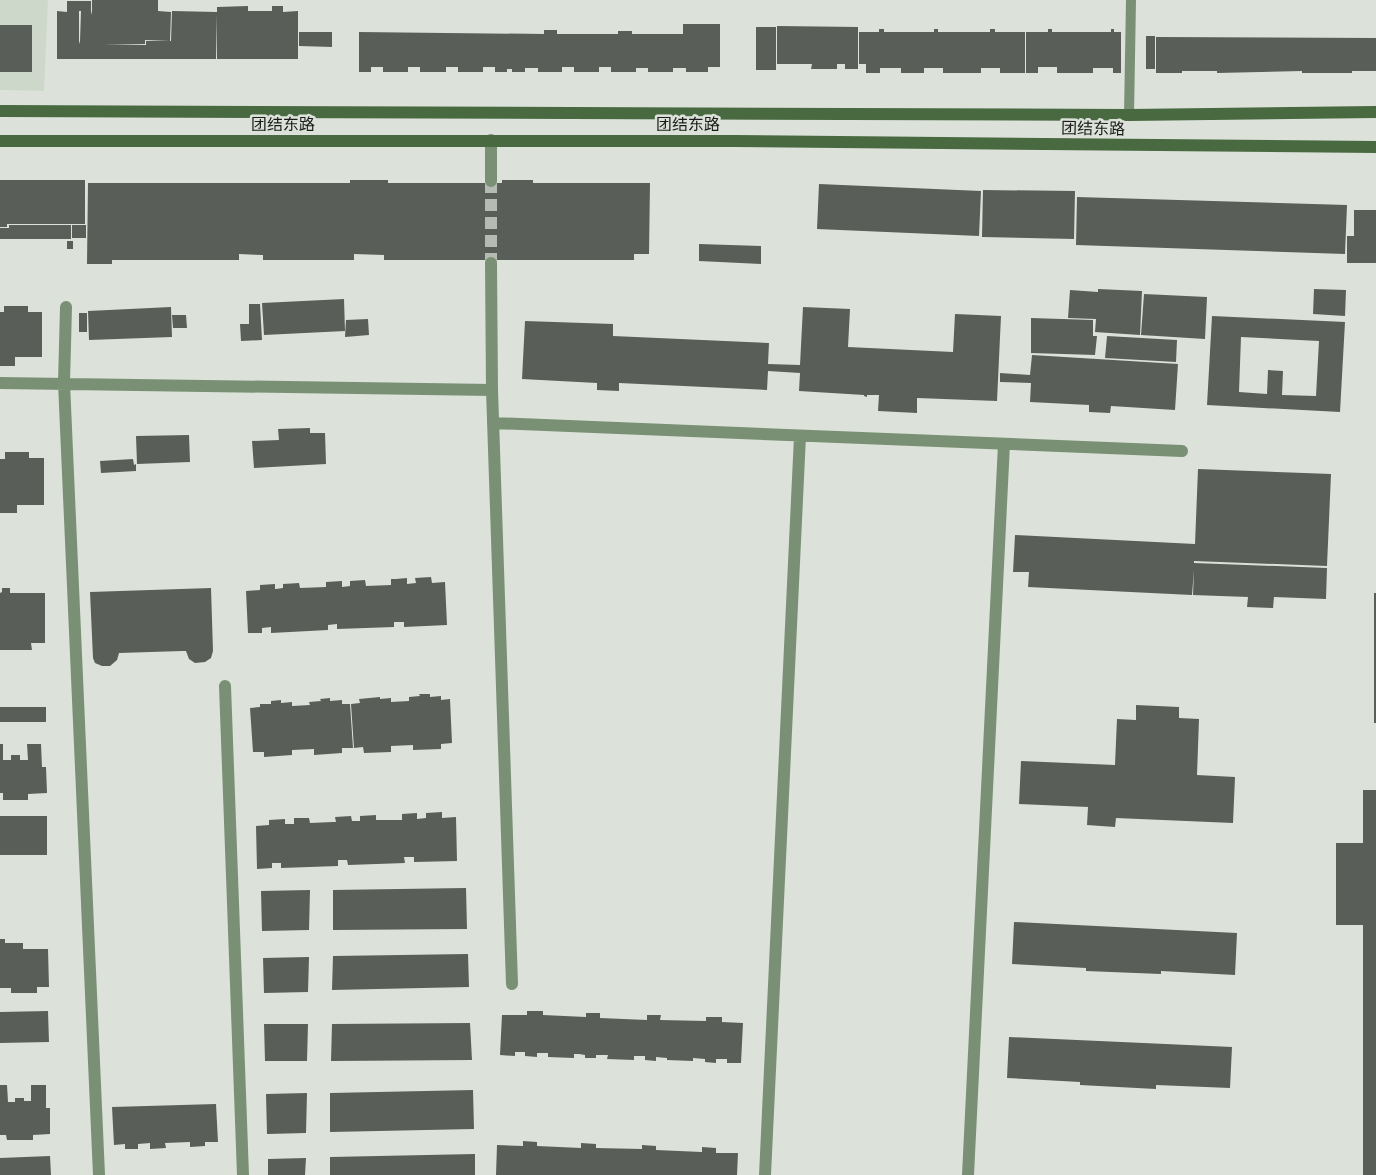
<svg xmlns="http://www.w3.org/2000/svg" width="1376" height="1175" font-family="'Sofia Sans Condensed','Noto Sans SC',sans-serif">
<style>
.built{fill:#cdd8cb}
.building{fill:#595f58;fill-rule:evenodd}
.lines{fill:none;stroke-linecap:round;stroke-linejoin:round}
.street-tunnel{stroke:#b5bab3;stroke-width:12;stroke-dasharray:12 6;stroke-linecap:butt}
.lane{stroke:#7a9074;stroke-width:10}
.street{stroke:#7a9074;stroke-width:12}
.secondary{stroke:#496941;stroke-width:12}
.labels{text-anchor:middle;stroke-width:5;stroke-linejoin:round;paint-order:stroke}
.street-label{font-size:16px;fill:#191b18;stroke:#dce2da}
</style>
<rect width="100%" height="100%" fill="#dce2da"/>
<!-- built -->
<path class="built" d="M0,0H48L44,91L0,90Z"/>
<!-- building -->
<path class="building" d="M92,0H158V11L171,12L170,41L145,40V44L104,45H146V41H171L172,11L217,12V7L248,6V11H272V6H283V12L298,11V59H217L216,14V59H57V11L67,12V1H91V11H79V44L80,41H105H80L81,11H91L92,15Z
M683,24H720V67H708V72H686V68H673V72H648V68H636V72H611V67H599V72H574V67H562V72H538V68H525V72H512V69H507V72H495V67H483V72H458V67H446V72H420V67H408V72H383V67H371V72H359V32L544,34V30H557V34H618V31H632V34H683Z
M0,25H32V72H0Z
M777,26L858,27V69H845V64H837V69H811L812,64H777Z
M756,27H776V70H756Z
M879,29H884V32H934V29H938V32H990V29H995V32H1025V73H1000V68H981V73H943V68H924V73H901V68H880V73H866V64H859V32H879Z
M1048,29H1052V32H1111V29H1114V32H1121V73H1113V68H1093V73H1057V67H1038V73H1026V32H1048Z
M299,32H332V47L299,46Z
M1146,36H1155V69H1146Z
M1156,37L1376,38V71H1352V73H1302V71L1217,73V71H1182V73H1156Z
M0,180H85V224H7V227H0Z
M350,180H388V183H502V180H533V183H650L649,254H634V260H384V255L354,254V260H263V255L239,254V260H112V264H87L88,183H350Z
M819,184L981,191L979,236L817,229Z
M983,190L1075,191L1074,239L982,237Z
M1077,197L1347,205L1345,254L1076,245Z
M1354,210H1376V263H1347V236H1354Z
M9,225H71V239H0V228H9Z
M72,225H86V238H72Z
M67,241H73V249H67Z
M699,244L761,246V264L699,261Z
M1098,289L1142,291L1140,335L1095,332L1096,319L1068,318L1070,290L1098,292Z
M1314,289L1346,290L1345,316L1313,314Z
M1144,294L1207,297L1205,339L1141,335Z
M344,299L345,331L264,335L262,303Z
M249,304H260L262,340L241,341L240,324H249Z
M4,306H28V312H42V357H15V366H0V312H4Z
M171,307L172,337L89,340L88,311Z
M803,307L850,309L848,347L953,352L955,314L1001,316L997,401L917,398V413L878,411L879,395H867V397L864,396V395L799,391L800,373L768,371L767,390L619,383V391L597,390V383L522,379L525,321L613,324V336L769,343L768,364L800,365Z
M79,313H87V332H79Z
M172,315H186L187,328H173Z
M1212,316L1345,322L1340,412L1207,405ZM1241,337L1319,341L1316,396L1282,395L1283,371L1268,370L1267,394L1239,392Z
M1031,318L1093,320V336H1097L1095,355L1031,353Z
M368,319L369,335L345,337L346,320Z
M1107,336L1177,340L1176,362L1105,358Z
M1032,355L1178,364L1175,410L1111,406L1110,413L1089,412V405L1030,402L1031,383L1000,382V373L1030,375Z
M310,428V433H325L326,464L254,468L252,441L279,440L278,429Z
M189,435L190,462L137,464L136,436Z
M5,452H29V458H44V505H17V513H0V459H5Z
M133,459L134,465L136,464V471L101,473L100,461Z
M1198,469L1331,474L1327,566L1194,561V548V563L1327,568L1326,599L1274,597L1273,608L1247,607L1248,597L1193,595L1194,570L1192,595L1028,587L1029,572H1013L1015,535L1195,544Z
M431,577L432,583L445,582L447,625L404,627V622H394V627L337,629V624L328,625V630L271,633V627L262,628V633H248L246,591L260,590V585L275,584V589H276L283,588V584L299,583L300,588L326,587V582L342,581V587L350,586V581L365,580L366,586L391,585V579H396L407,578V584L416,583L415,578Z
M2,588H10V593H45V643H31L32,650H0V593L2,592Z
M211,588L213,651L211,658L205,662L195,663L189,659L186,651H182L119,653L117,660L110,666H102L95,663L93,658L90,592Z
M1374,593H1376V723H1374Z
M419,694H430V697L441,696V700L450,699L452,743L441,744V749L413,750V745L391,746V752L364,753L363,747L354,748L351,704L360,703L359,699L380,697V699L391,698V702L409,701V697L420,696Z
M330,698V701L342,700V704H350L353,748H342V753L314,755V749L292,750V755L264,757V752H253L250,708L260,707V704H271V701L281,700V703L292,702V706L310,705L309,702L321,701L320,699Z
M1136,705L1179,707V718L1199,719L1197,775L1235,777L1233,823L1116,818L1115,827L1087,825L1088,807L1019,804L1021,761L1115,765L1117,719L1136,720Z
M0,707H46V722H0Z
M0,744H3V760H11V755H20V760H28L27,744H41L42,767H46L47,793L28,794V800H3V793H0Z
M1363,790H1376V1175H1363V925H1336V843H1363Z
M442,812V818L456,817L457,861L414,862V857H404L405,863L348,865L347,860H338V866L281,868V863H272V868L257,869L256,826L269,825V820L285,819V824H294V818H309L310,823L333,822H336L335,817L351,816L352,821H360V816L376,815V820H402V814L417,813V819L426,818V813Z
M0,816H47V855H0Z
M466,888L467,929L333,930V890Z
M310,890L309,930L262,931L261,891Z
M1014,922L1237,933L1235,975L1161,971V974L1086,971V968L1012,964Z
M0,939H5V943H23V949H48L49,987H37V993H11V988H0Z
M468,954L469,987L332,990L333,956Z
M309,957L308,992L264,993L263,958Z
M48,1011L49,1042L0,1043V1012Z
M527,1011H543V1015L586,1017V1013H600V1018L647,1020V1015H661L660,1020L706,1021V1017H722V1022L743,1023L741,1063H727V1059H716V1063L705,1062V1059L693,1058V1061L667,1060V1058L656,1057V1061L645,1060V1056H634V1060L607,1059L608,1055H596V1058H585V1055L579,1054H574V1058L548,1057V1053H537V1057L525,1056V1052H515V1056L500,1055L502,1015H527Z
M470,1023L472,1060L331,1061L332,1024Z
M264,1024H308L307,1061H265Z
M1009,1037L1232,1047L1230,1088L1156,1085V1089L1080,1085V1082L1007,1078Z
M0,1085H7L8,1102H15V1098H24V1101H31V1085H46V1108H50V1134L33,1135V1140H7L6,1135H0Z
M473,1090L474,1129L330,1132V1093Z
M307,1093L306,1133L267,1134L266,1094Z
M216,1104L218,1142H205V1146L190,1147V1142L165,1143L166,1148L150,1149V1143L138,1144V1149H125V1144L114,1145L112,1107Z
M523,1141L537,1142V1146L581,1148V1143L596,1144V1148L642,1149V1145L656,1146V1150L702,1152V1147L716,1148V1153H738L737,1175H496L497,1145L523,1146Z
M475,1154V1175H330V1157Z
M50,1156L51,1175H0V1158Z
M306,1158L305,1175H268V1159Z"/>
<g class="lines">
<!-- street-tunnel -->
<path class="street-tunnel" d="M491,181V263"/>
<!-- lane -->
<path class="lane" d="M1129,115L1131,0"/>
<!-- street -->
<path class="street" d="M491,140V181
M491,263L492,390L512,984
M66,307L64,383L99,1175
M0,383L492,390
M493,423L1182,451
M225,686L243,1175
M765,1175L800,436
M968,1175L1004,444"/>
<!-- secondary -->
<path class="secondary" d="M0,111L1129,115L1376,112
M0,141H734L1376,147"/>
</g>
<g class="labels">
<!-- street labels -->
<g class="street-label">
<text x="283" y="130">团结东路</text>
<text x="688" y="130">团结东路</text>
<text transform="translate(1093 128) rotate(1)" y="6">团结东路</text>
</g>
</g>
</svg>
